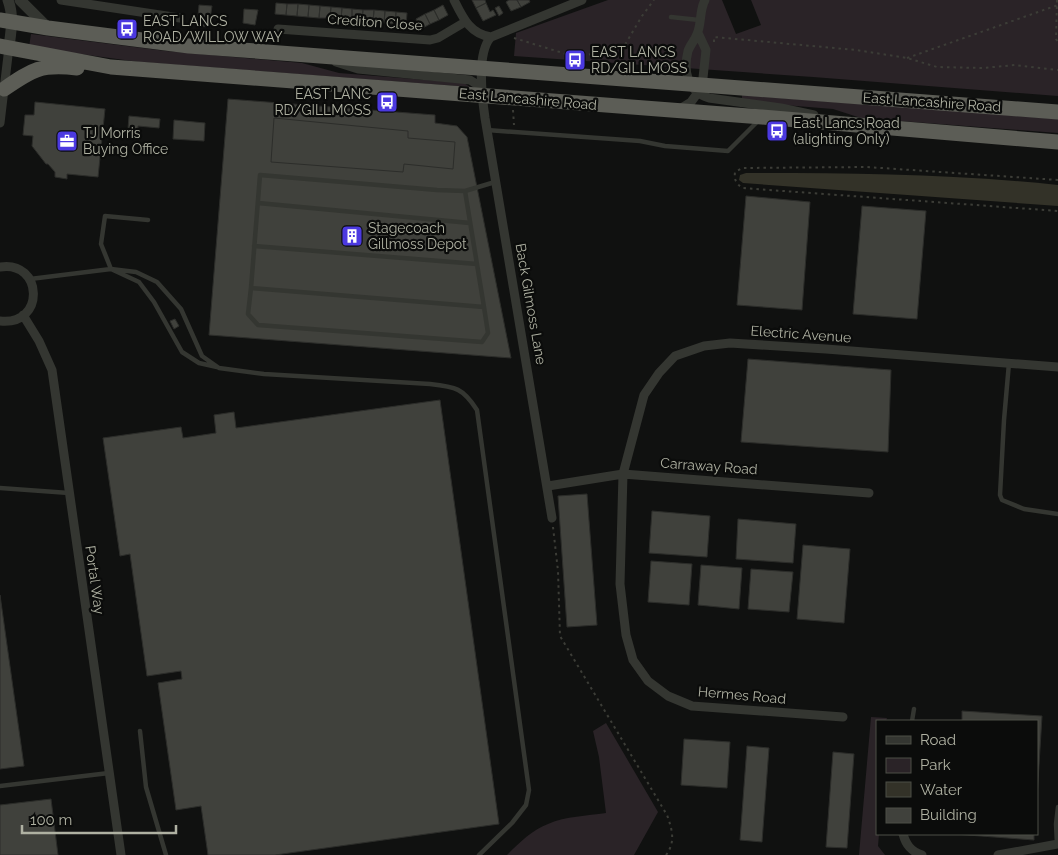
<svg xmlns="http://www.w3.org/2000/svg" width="1058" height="855" viewBox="0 0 1058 855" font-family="Raleway,sans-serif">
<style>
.green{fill:#2a2327}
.water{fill:#333228}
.building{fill:#40413c;stroke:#2c2d2a}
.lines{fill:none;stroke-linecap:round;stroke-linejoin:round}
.path{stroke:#3c3d37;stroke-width:2;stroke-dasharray:2.5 4;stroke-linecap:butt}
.service{stroke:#343631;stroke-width:4.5}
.minor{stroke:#343631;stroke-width:9}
.tertiary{stroke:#343631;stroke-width:11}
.trunk{stroke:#5c5d56;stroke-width:15}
.labels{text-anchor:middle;stroke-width:4.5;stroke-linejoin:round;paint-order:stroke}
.poi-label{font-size:14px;fill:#afb1a2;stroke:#0b0c0b;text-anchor:start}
.street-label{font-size:14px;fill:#afb1a2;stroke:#0b0c0b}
</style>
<rect width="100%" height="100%" fill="#101110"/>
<path class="green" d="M608,0H722L736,34L761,25L751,0H1058V96L813,77L514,56L516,33Z
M31,34L166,51L302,63L339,73L464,83L470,87L139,62L29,47Z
M742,95L1058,119V133L861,118L833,109L784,105L742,99Z
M871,717L887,718L886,721H877V834H879L878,846L885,855H859Z
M606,723L658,812L634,855H507C519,843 532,830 548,824C566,816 587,816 606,813L599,757L593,731Z"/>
<path class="water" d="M746,173C850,173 954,174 1058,185V206L743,183L739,180L740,175Z"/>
<path class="building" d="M472,0H485L486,3L476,8Z
M509,0H517L521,7L511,11L506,2Z
M517,0H529L530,2L521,7Z
M276,3L287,4L286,15L275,14Z
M486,3L490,12L493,10L496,15L483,21L476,8Z
M287,4H298L297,16L286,15Z
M298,4L309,5L308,17L297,16Z
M199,5L212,6L210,19L198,18Z
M309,5L320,6L319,18L308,17Z
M443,5L448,15L439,20L434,10Z
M320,6L331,7L330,18H319Z
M499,6L503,13L499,16L495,8Z
M331,7L342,8L341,19L330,18Z
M342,8L352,9V20L341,19Z
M244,9L258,10L255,25L243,23Z
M352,9L363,10L362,21L352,20Z
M363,10H374L373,22L362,21Z
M374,10L385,11L384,23L373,22Z
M434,10L439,20L430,24L425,14Z
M385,11L396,12L395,24L384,23Z
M396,12L407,13L406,25L395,24Z
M425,14L430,24L421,29L416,19Z
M198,21L210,23V27L198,26Z
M228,99L435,115V123L457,126L467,137L511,358L209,335Z
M35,102L105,109L98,177L67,174V179L55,177V172L48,164H46L32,146L33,136L23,135L25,115H34Z
M129,116L160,119L159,128L138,126V130L128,129Z
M274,118L408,131V138L455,142L453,169L404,164L403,172L271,162Z
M174,120L205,123L204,141L173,139Z
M746,196L810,202L802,310L737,305Z
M862,206L926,211L917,319L853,314Z
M175,319L179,326L174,329L170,321Z
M748,359L891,370L888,452L741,442Z
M440,400L499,824L275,855H208L201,806L176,810L158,683L182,679L181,671L147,676L130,554L120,556L103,438L181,427L183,438L216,433L214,415L234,412L236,428Z
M587,494L597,625L567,627L558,496Z
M652,511L710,516L707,557L649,553Z
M738,519L796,524L793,563L736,559Z
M803,545L850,549L844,623L797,619Z
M651,561L692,564L689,605L648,602Z
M701,565L742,568L739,609L698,605Z
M751,569L793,572L789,612L748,609Z
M0,595L24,766L0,769Z
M962,711L1042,716L1037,798V721H962Z
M684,739L730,742L727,788L681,785Z
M747,746L769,748L762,842L740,840Z
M833,752L854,754L847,848L826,847Z
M51,799L58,855H0V805Z
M954,834H1034V840Z"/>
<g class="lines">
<path class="path" d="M1057,0L1056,39L1058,42
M185,25L191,32L197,33
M514,38L576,57L623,48L642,16L654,0
M714,42V37L856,50L907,58L937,67L983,68L1015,65L1058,70
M576,57L585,63
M907,58L1058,5
M666,70L673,65
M513,110L514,125
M1058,180L867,167L742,168L735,172C734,180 736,183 742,188L1058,211
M553,527L558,571L560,636L667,815C672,829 676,842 666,855"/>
<path class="service" d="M671,17L699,20
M487,130L640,141L665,146L728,151L758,121
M465,191L484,307L251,288L260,175L437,190L465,191L495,182
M258,203L470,223
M148,220L105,216L101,244L111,269L139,282L154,302L182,352L199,363L217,367
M254,246L477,264
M30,279L111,269L136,272L157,282L181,309L202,356L219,368L264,374L430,384C456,387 463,388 477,410L529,790L526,805L512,823L479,855
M251,288L248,314L258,325L482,342L488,333L484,307
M1009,363L1004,420L1000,495L1002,500L1024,509L1058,514
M0,488L69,493
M912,721L914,709
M140,731L146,787L166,855
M0,786L109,773
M1057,844L1056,824L1058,807"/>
<path class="minor" d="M61,0L180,18
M454,0C463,18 470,34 491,37
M705,0C699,11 702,23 697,34C695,40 690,45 688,51C683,71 687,91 709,98L781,108L814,115
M278,29L430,40L438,38L465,22
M336,62L358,69L470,80L478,85L483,93
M678,110L691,102L702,87L706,50L698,33
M0,123L9,47
M0,267C43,260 46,326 0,321
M23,315L39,341L52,370L121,855
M548,486L623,474L869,493
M552,518L485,118C482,97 476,53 491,37L582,0
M843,717L692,706L668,696L648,681L633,660L626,635L620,584L623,474L644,395L659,373L675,356L704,346L730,343L826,349L1058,367
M903,834C906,845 911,851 922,855
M998,855L1058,844"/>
<path class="tertiary" d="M8,0C14,16 11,31 9,47
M20,0L48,28"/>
<path class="trunk" d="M0,20L48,28L189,46L1058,112
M0,46L111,67L762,117L1058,142
M4,89C33,69 41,64 77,68"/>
</g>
<defs>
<g id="bus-square" transform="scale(1.125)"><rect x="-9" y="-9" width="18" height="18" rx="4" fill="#4b39e0" stroke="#0b0c0b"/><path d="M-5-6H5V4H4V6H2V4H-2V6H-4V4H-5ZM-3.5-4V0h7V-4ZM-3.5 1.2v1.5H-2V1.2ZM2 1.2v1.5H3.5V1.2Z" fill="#fff"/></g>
<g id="office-square" transform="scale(1.125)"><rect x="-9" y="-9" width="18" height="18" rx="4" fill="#4b39e0" stroke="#0b0c0b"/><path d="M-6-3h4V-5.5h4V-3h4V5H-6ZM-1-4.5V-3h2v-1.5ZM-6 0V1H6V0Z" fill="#fff"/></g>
<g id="building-square" transform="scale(1.125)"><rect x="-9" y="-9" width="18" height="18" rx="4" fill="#4b39e0" stroke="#0b0c0b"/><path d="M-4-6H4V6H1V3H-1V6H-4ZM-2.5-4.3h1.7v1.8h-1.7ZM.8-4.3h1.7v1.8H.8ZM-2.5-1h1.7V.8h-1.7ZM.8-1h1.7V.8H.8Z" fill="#fff"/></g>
</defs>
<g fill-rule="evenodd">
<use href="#bus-square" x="127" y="29"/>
<use href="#bus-square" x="575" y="60"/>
<use href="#bus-square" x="387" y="102"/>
<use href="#bus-square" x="777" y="131"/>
<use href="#office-square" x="67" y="141"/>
<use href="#building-square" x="352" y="236"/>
</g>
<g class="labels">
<g class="poi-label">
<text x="143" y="26">EAST LANCS<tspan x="143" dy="16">ROAD/WILLOW WAY</tspan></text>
<text x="591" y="57">EAST LANCS<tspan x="591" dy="16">RD/GILLMOSS</tspan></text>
<text x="371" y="99" text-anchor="end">EAST LANC<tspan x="371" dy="16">RD/GILLMOSS</tspan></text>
<text x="793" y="128">East Lancs Road<tspan x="793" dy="16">(alighting Only)</tspan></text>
<text x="83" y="138">TJ Morris<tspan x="83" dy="16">Buying Office</tspan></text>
<text x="368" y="233">Stagecoach<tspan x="368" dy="16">Gillmoss Depot</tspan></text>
</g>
<g class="street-label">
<text transform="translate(375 22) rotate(4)" y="5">Crediton Close</text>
<text transform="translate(528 99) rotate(5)" y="5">East Lancashire Road</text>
<text transform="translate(932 102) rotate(4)" y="5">East Lancashire Road</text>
<text transform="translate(531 304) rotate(80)" y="5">Back Gilmoss Lane</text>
<text transform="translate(801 334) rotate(4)" y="5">Electric Avenue</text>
<text transform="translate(709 466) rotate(4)" y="5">Carraway Road</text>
<text transform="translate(95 580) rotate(82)" y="5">Portal Way</text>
<text transform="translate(742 695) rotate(5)" y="5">Hermes Road</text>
</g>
</g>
<rect x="876" y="720" width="162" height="115" fill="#0b0c0b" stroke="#4d4e47"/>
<rect x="886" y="736" width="25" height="8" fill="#343631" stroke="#4d4e47"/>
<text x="920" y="745" font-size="15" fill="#afb1a2">Road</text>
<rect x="886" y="758" width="25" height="15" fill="#2a2327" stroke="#4d4e47"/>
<text x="920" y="770" font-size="15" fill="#afb1a2">Park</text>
<rect x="886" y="782" width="25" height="15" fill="#333228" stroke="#4d4e47"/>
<text x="920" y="795" font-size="15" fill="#afb1a2">Water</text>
<rect x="886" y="808" width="25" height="15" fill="#40413c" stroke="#4d4e47"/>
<text x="920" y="820" font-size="15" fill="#afb1a2">Building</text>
<path d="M22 825v8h154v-8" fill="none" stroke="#afb1a2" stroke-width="2.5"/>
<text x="30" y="825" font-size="15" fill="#afb1a2" stroke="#0b0c0b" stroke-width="4" paint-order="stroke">100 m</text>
</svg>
